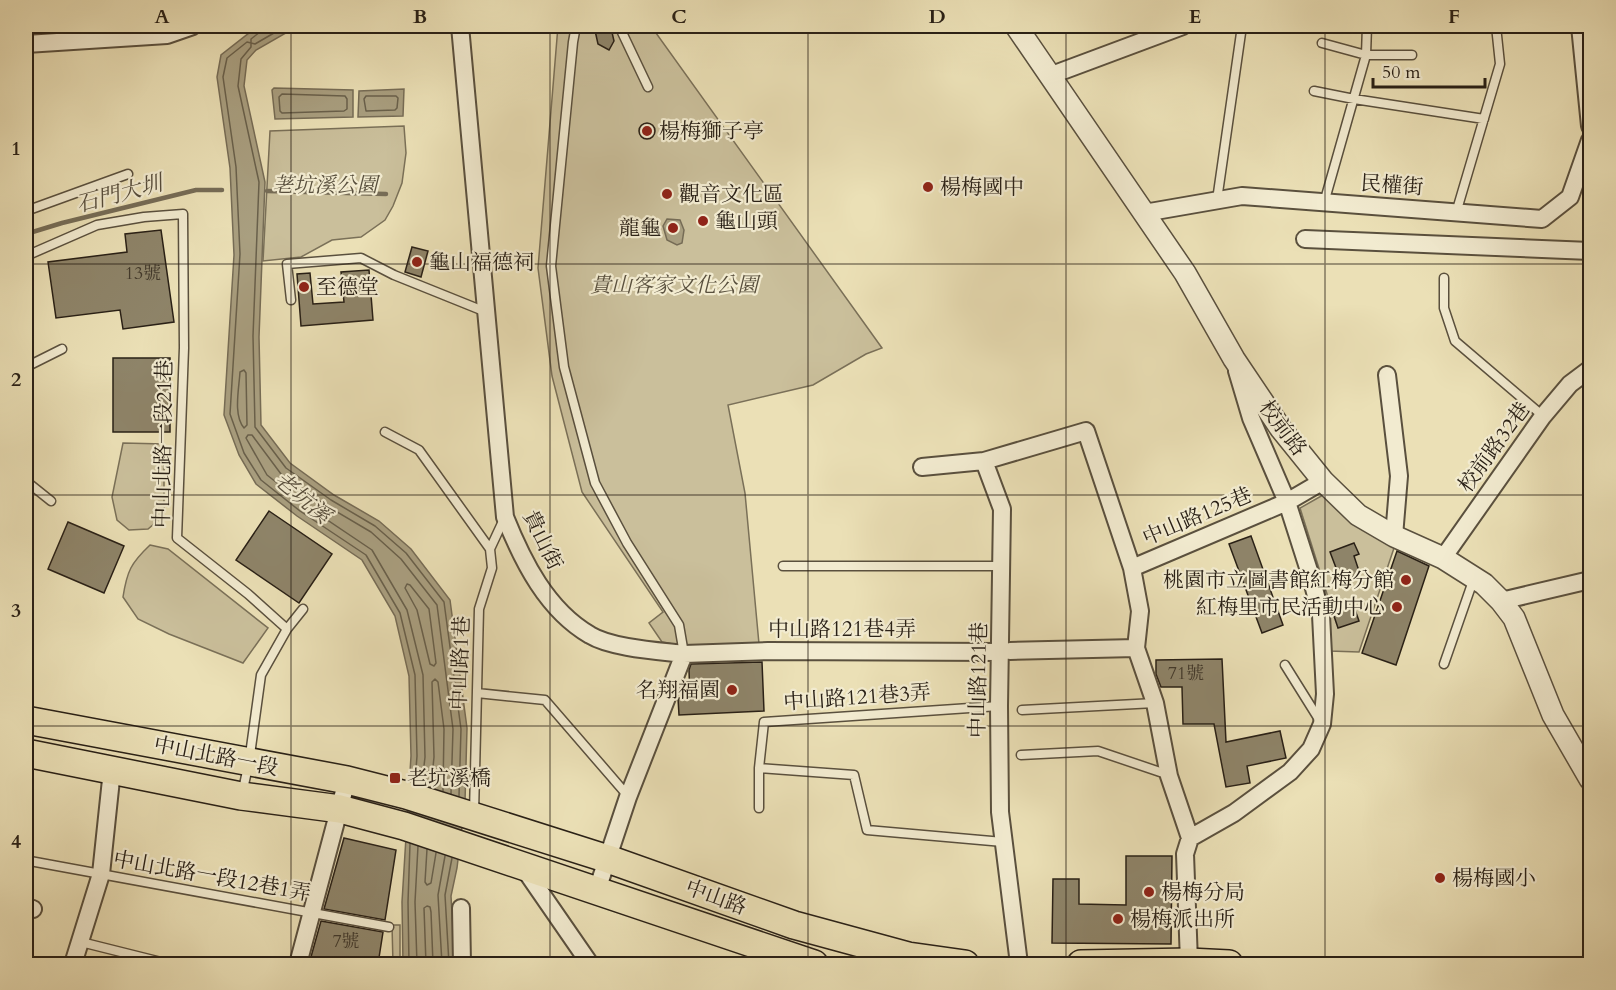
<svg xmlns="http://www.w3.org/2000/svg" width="1616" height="990" viewBox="0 0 1616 990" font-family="Cardo,'Noto Serif TC',serif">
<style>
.green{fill:#cabf9b;stroke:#7a7058;stroke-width:1.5}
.water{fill:#a99f80;stroke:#766c56;stroke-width:1.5}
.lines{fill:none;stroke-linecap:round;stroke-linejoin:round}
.shore{stroke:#69604b;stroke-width:1.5}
.stream{stroke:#766c56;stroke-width:4.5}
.building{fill:#8e8469;stroke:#292016;stroke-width:1.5}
.service-casing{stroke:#5a503e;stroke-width:11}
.minor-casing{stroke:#5a503e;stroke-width:20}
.tertiary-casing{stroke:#5a503e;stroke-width:24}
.primary-casing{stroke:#292016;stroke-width:30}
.service{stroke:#f2ebd0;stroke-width:8}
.minor{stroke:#f2ebd0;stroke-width:16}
.tertiary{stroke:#f2ebd0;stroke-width:21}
.primary{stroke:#ebe0b6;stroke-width:27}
.grid{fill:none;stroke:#292016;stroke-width:1.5;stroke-opacity:0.55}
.poi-dot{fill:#8f2418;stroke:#f2ebd0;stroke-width:2}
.labels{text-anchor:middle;stroke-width:4.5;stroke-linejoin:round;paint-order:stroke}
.number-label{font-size:18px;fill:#42392b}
.poi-label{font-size:21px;fill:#292016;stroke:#f2ebd0;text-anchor:start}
.park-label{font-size:21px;font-style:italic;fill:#59503e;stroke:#f2ebd0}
.street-label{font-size:21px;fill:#292016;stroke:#f2ebd0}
.water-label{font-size:22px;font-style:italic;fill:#564c3b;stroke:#f2ebd0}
.neatline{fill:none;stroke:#292016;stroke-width:2}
.grid-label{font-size:20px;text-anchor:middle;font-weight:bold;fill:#292016}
</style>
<rect width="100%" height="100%" fill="#ebe0b6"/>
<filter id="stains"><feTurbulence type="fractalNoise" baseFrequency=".00333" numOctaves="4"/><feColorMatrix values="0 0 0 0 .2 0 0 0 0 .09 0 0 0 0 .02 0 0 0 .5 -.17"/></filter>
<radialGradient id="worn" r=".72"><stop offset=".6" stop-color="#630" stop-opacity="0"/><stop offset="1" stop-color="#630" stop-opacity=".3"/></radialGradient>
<path class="green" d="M558,26H651L882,348L866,354L813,385L728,405L745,493L759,644L689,647L662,642L649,623L663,612L582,492L552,376L538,268Z
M404,126L406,153L402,183L393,206L385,220L361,237L332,240L301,257L263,261L270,131Z
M123,443L164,444V510L161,518L148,529L129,530L117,520L112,497Z
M1323,495L1355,524L1394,548L1359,652L1329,651L1327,594L1300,508Z
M150,545L168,549L268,628L243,663L169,634L138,619L123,597C127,571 131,563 150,545Z
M392,925H400V964H393Z"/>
<path class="water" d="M258,26H298L256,50L247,60L244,86L265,182L259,337L261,425L290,463L334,495L379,521L411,549L450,600L467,728L465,802L457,868L451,896L455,964H403L402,902L411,756L409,676L395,616L362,560L297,516L256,484L239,455L224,415L234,255L230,168L217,77L221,55Z
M274,88L353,90V117L275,119L272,90Z
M404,89L403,116L358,117L359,91Z
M667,219L680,220L684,230L682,243L677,245L667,240L663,226Z"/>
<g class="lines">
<path class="shore" d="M262,26L260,32L251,39V43L247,42L227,58L223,77L236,167L240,254L230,414L244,453L261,480L300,511L366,555L400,613L415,675L417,756L415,782
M286,26L255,44L251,43V47L241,59L238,86L259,182L253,336L255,427L286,468L331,500L375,526L406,553L444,602L461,729L459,796
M282,94L345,96L347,99V109L344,111L282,113L280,111L279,97Z
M366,96H396L398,98L397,108L395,110L366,111L364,99Z
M244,370L246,373L247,425L244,428C233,415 239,389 240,372Z
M407,584L410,585L429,609L436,663L434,666L430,664L417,610L405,588Z
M422,784L425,757L423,675L407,610L372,550L305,505L267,475L246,438L248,435H252L281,474L327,506L371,532L401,559L437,605L453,729L451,794
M431,787L434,757L432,682L435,679L438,682L444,729L443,791
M427,849L425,882L427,885L431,883L436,853
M409,964L408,902L410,844
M417,964L415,902L418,846
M426,964L424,908L427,906L430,907L431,912L433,964
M442,964L438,895L445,856
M449,964L445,895L452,858"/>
<path class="stream" d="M267,191L386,194
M26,234L62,223L196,190H222"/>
</g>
<path class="building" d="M594,26H606L611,28L614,41L609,50L598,44Z
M639 131a8 8 0 1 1 16 0a8 8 0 1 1-16 0Z
M161,230L174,322L123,329L120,310L56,318L48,262L127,252L125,234Z
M412,247L428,251L421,277L405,272Z
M369,270L373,320L301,326L297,274L310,273L313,304L344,302L341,272Z
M113,358H170V432H113Z
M269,511L332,554L299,603L236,560Z
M68,522L124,546L104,593L48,569Z
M1251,536L1283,625L1262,633L1229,544Z
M1354,543L1359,554L1354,556L1360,574L1341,581L1330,552Z
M1397,551L1429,566L1396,665L1362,653Z
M1352,601L1359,621L1338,628L1331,607Z
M1222,659L1226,742L1280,731L1286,758L1247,766L1250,783L1226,787L1214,724H1183L1182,687H1161L1156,674V660Z
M762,662L764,711L679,715L678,698H690L689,670L691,664Z
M344,838L396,850L385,920L324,909Z
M1126,856H1172L1171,944L1052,943L1053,879H1079V904L1126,905Z
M321,921L383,932L378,964H309Z"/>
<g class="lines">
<g class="service-casing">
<path id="service" d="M576,26L573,42L551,266L564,367L595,483L627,543L679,625L684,654
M619,26L648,87
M1322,43L1366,55H1412
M1314,91L1354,99L1484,119
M1217,200L1242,26
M1324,203L1366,55L1367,26
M26,211L128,174
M1456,213L1500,64L1496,26
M26,256L97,225L144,217L183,214L184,348L177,538L248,594L287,629L261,675L249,762L242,794
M1444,278V308L1455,341L1543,416
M291,300L287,264L361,258L394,275L486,312
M26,367L62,349
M385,432L419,450L490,549
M26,481L51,501
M783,566H1001
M287,629L303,609
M1444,664L1474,578
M1285,665L1320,721
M477,693L545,700L628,796
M1022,710L1155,703
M1021,755L1098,751L1169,775
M759,768L854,775L867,830L1003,842
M759,808V768L764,722L999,706
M474,813L479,609L492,568L490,549L504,519
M30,861L389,927
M81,942L169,964"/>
</g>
<g class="minor-casing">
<path id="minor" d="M460,26L505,517C523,562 547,610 590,635C611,648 659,651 684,654L628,797L597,890
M1580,26L1590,126
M26,44L167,35L193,26
M1049,76L1183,26
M1144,213L1242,196L1542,219L1570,197L1590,140
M1305,239L1590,251
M1387,375L1399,476L1394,536
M984,461L1086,431L1132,568
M922,467L984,461L1002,509L999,706L1000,812L1019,964
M1443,558L1543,416L1570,384L1590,369
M1501,601L1590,580
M1010,651L1136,648
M684,654L768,651L1000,652
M1190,838L1169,776L1155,703L1136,648L1140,611L1132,568L1287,502L1323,481
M523,867L590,964
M26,907L33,909
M461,908L462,964
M1189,962L1185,854L1190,838L1234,813L1290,772L1311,749L1322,724L1325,694L1321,615L1311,577L1287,502L1251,418L1237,371
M73,964L101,874L112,770
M298,964L347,780"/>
</g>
<g class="tertiary-casing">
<path id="tertiary" d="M1016,26L1185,273L1234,359L1281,429L1323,481L1358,515L1394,536L1443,558L1484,584L1501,601L1514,618L1553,715L1590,779"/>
</g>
<g class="primary-casing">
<path id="primary" d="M26,720L347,780L406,795L608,859L794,925L908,956L965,964
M26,753L241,796L340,809L404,826L814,964
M1081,964L1189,962L1229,964"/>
</g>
<use href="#service" class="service"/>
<use href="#minor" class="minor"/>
<use href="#tertiary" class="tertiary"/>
<use href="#primary" class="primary"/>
</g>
<path class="grid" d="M291,26V964M550,26V964M808,26V964M1066,26V964M1325,26V964M26,264H1590M26,495H1590M26,726H1590"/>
<g class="poi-dot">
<circle cx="647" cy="131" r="6"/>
<circle cx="928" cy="187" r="6"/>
<circle cx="667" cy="194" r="6"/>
<circle cx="703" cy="221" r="6"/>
<circle cx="673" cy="228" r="6"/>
<circle cx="417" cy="262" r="6"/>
<circle cx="304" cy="287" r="6"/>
<circle cx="1406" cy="580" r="6"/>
<circle cx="1397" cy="607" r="6"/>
<circle cx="732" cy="690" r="6"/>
<rect x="389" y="772" width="12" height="12" rx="3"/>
<circle cx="1440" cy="878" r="6"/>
<circle cx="1149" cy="892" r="6"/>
<circle cx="1118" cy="919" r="6"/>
</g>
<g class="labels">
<g class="number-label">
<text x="143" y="279">13號</text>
<text x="1186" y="679">71號</text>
<text x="346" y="947">7號</text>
</g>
<g class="poi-label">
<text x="659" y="138">楊梅獅子亭</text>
<text x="940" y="194">楊梅國中</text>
<text x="679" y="201">觀音文化區</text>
<text x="715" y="228">龜山頭</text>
<text x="661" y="235" text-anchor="end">龍龜</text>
<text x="429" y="269">龜山福德祠</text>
<text x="316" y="294">至德堂</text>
<text x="1394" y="587" text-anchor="end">桃園市立圖書館紅梅分館</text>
<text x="1385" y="614" text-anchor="end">紅梅里市民活動中心</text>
<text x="720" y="697" text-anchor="end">名翔福園</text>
<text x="407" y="785">老坑溪橋</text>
<text x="1452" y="885">楊梅國小</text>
<text x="1161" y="899">楊梅分局</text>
<text x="1130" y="926">楊梅派出所</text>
</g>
<g class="park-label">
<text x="325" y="192">荖坑溪公園</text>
<text x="674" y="292">貴山客家文化公園</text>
</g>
<g class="street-label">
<text transform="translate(1392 185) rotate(4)" y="7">民權街</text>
<text transform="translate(1283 428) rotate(53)" y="7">校前路</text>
<text transform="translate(163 444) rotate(-89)" y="7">中山北路一段21巷</text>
<text transform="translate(1494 447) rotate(-54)" y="7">校前路32巷</text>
<text transform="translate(1197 516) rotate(-23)" y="7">中山路125巷</text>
<text transform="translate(543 540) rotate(64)" y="7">貴山街</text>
<text x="842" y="636">中山路121巷4弄</text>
<text transform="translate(460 663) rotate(-88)" y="7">中山路1巷</text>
<text transform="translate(978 680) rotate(-89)" y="7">中山路121巷</text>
<text transform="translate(857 697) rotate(-4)" y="7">中山路121巷3弄</text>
<text transform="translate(216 756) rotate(11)" y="7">中山北路一段</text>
<text transform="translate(212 876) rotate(10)" y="7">中山北路一段12巷1弄</text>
<text transform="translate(716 897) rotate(20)" y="7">中山路</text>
</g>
<g class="water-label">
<text transform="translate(119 193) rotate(-15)" y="8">石門大圳</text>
<text transform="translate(303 497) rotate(40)" y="8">老坑溪</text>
</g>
</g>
<rect width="1616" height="990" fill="none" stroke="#ebe0b6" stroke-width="66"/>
<path d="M1373 78v9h112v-9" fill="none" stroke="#292016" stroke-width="3"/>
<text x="1382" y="78" font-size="18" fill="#292016" stroke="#f2ebd0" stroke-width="4.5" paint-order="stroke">50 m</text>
<rect x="33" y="33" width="1550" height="924" class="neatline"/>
<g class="grid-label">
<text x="162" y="23">A</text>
<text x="420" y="23">B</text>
<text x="679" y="23">C</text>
<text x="937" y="23">D</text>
<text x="1195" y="23">E</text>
<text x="1454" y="23">F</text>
<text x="16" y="155">1</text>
<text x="16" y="386">2</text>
<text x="16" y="617">3</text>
<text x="16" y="848">4</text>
</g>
<rect width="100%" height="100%" filter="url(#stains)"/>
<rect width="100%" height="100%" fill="url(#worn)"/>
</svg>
